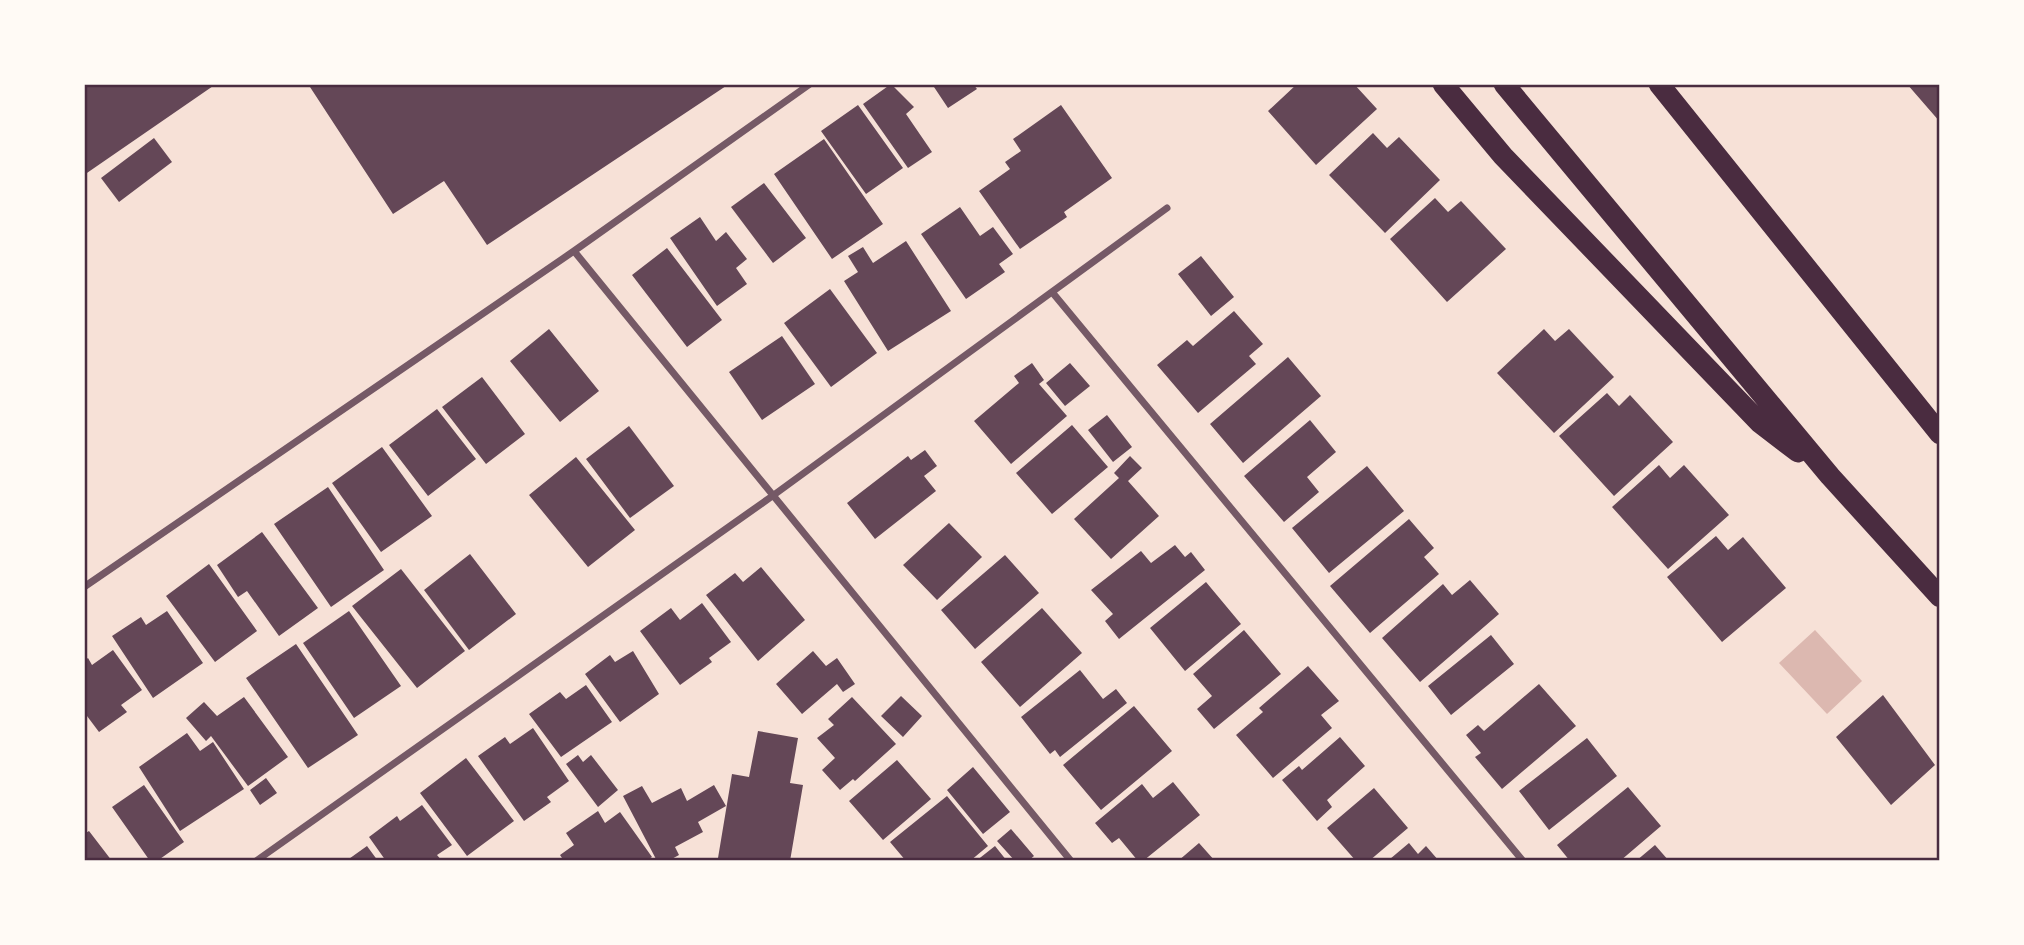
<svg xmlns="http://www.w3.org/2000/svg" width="2024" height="945" viewBox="0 0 2024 945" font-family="'Fira Sans Condensed',sans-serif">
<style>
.water{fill:#dcb8b0}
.building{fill:#644757}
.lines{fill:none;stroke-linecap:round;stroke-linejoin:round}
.minor{stroke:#755966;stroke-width:7}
.motorway{stroke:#4a2c40;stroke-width:21}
.neatline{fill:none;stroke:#4a2c40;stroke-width:2.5}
</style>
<rect width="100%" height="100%" fill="#f7e1d7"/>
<path class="water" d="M1815,630L1862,681L1827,714L1779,663Z"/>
<path class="building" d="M84,84H216L84,175Z
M314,84H729L487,245L444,181L393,214L310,87Z
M891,84L914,107L906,114L932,152L908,168L863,104Z
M932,84H973L977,89L948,108Z
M1297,84H1354L1377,109L1316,165L1268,111Z
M1907,84H1940V122Z
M858,105L903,168L866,194L821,131Z
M1061,105L1112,178L1064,212L1067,217L1020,249L979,191L1010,169L1005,162L1021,151L1013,139Z
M1373,133L1387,148L1399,137L1440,180L1385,233L1329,175Z
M154,138L172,162L119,202L101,178Z
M824,139L883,224L832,259L774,174Z
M764,183L806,238L773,263L731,207Z
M1435,198L1448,212L1461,201L1506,249L1447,302L1390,239Z
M960,207L980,236L993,227L1013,254L999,264L1005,272L966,299L921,234Z
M700,217L716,241L726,232L747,259L736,268L747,284L717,306L670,238Z
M906,241L951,311L888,351L844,281L858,272L848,256L863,247L873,263Z
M667,248L722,320L687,347L632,275Z
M1201,256L1234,297L1211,316L1178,274Z
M830,289L877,353L831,387L784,323Z
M1234,311L1263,344L1249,356L1256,364L1198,413L1157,365L1187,340L1193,346Z
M549,329L599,391L560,422L510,361Z
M1544,329L1555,341L1569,329L1614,377L1554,433L1497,373Z
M782,336L815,384L762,420L729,372Z
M1288,357L1321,396L1243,463L1210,424Z
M1032,363L1044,380L1039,384L1067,416L1011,464L974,421L1019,383L1014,376Z
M1070,363L1090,386L1065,406L1046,383Z
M482,377L525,434L486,464L442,407Z
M1607,393L1619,406L1630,395L1673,442L1614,496L1559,436Z
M437,409L476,459L428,496L389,445Z
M1107,415L1132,447L1113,462L1088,430Z
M1310,420L1336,452L1307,477L1319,492L1284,522L1244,476Z
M1072,425L1108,467L1052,514L1016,473Z
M629,426L674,486L630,518L586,459Z
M382,447L432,516L381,552L332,483Z
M925,450L937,466L924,476L936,491L875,539L847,503L908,456L911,460Z
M1130,456L1142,468L1128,481L1159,516L1111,559L1074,519L1119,478L1114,473Z
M576,457L635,530L588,567L529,495Z
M1659,465L1670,478L1684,465L1729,515L1668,569L1612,507Z
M1367,466L1404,511L1329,573L1292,528Z
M328,487L384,570L331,607L274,524Z
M1409,519L1434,548L1424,557L1439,574L1370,633L1330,586Z
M949,523L982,557L937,600L903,565Z
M262,532L318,608L279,636L247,591L238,597L217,565Z
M1716,536L1728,550L1743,537L1786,588L1722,642L1667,577Z
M1175,545L1185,557L1191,552L1205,570L1119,639L1105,621L1113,614L1091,590L1141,551L1151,563Z
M470,554L516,614L469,650L424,590Z
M1005,555L1039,593L975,649L941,610Z
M209,564L257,631L215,662L166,596Z
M761,567L805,620L758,661L706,595L735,573L743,582Z
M401,569L465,651L417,688L352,606Z
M1470,580L1499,614L1420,682L1382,638L1443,584L1452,595Z
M1206,582L1241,624L1185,671L1150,628Z
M702,603L731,642L709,658L712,662L680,685L640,631L671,608L680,620Z
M1042,608L1082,653L1020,707L981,662Z
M167,611L203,663L153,698L112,636L141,617L146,625Z
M349,611L401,686L354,718L303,643Z
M1244,630L1281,674L1214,729L1197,709L1212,696L1193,674Z
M1491,635L1514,664L1451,715L1428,686Z
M296,644L358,735L308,768L246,678Z
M113,650L142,690L121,705L127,712L99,732L84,712V661L88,658L92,665Z
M633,651L659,694L620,722L585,674L610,655L615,662Z
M813,651L826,666L837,658L855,684L843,692L837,684L802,714L776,684Z
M1308,666L1339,701L1321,715L1332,728L1273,778L1236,735L1263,712L1259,708Z
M1080,670L1103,699L1116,689L1127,703L1060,757L1055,750L1050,754L1021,717Z
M1539,684L1576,726L1502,789L1475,757L1481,753L1466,735L1478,725L1484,731Z
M586,685L612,722L561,757L529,714L560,692L566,699Z
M1883,695L1935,765L1891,805L1836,737Z
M901,696L922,716L903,737L881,716Z
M244,697L288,757L248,786L211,736L206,741L186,718L204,702L217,716Z
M852,697L896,744L855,781L853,779L840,790L822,770L835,758L817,738L834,725L828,719Z
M1134,706L1172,751L1101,810L1063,765Z
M533,728L569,781L547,797L551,802L524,821L478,756L505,737L510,744Z
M758,731L798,738L790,783L803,785L790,861L718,858L732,774L749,777Z
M187,733L200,751L213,742L244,789L180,831L139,767Z
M1340,737L1365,766L1327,800L1332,807L1317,821L1282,780L1299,766L1302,770Z
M1587,738L1617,776L1549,830L1519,791Z
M578,755L583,762L591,755L618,790L598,807L566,764Z
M466,758L514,821L467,856L420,793Z
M897,760L931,799L883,840L849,801Z
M973,767L1010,812L983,834L947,790Z
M266,778L277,793L260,805L250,790Z
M1173,782L1200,815L1143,861H1138L1119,838L1112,843L1095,823L1142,784L1153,798Z
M144,785L184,842L157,861H150L112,807Z
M714,785L726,806L698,822L703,832L675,847L679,855L668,861H657L623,796L642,786L652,803L681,788L687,801Z
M1628,787L1661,826L1620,861H1570L1557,845Z
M1374,788L1408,828L1369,861H1356L1327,828Z
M947,796L988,846L970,861H906L890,842Z
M422,805L452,845L437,855L442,861H386L369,837L397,816L400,821Z
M598,811L605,823L620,812L652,857L646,861H564L560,855L574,845L566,833Z
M1011,829L1034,856L1028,861H1015L997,841Z
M89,831L112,861H84V834Z
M1199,843L1215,861H1178Z
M1409,843L1418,854L1426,846L1439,861L1390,859Z
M1655,845L1669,861H1636Z
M367,846L378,861H346Z
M995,846L1007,861H976Z"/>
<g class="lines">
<path class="minor" d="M574,251L1071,861
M1052,292L1523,861
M84,587L574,251L810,84
M256,861L771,497L1167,208"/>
<path class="motorway" d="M1443,84L1503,156L1760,423L1798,452
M1504,84L1830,476L1940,597
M1659,84L1940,434"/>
</g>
<rect width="2024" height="945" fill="none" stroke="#fffaf5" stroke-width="172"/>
<rect x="86" y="86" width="1852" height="773" class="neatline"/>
</svg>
